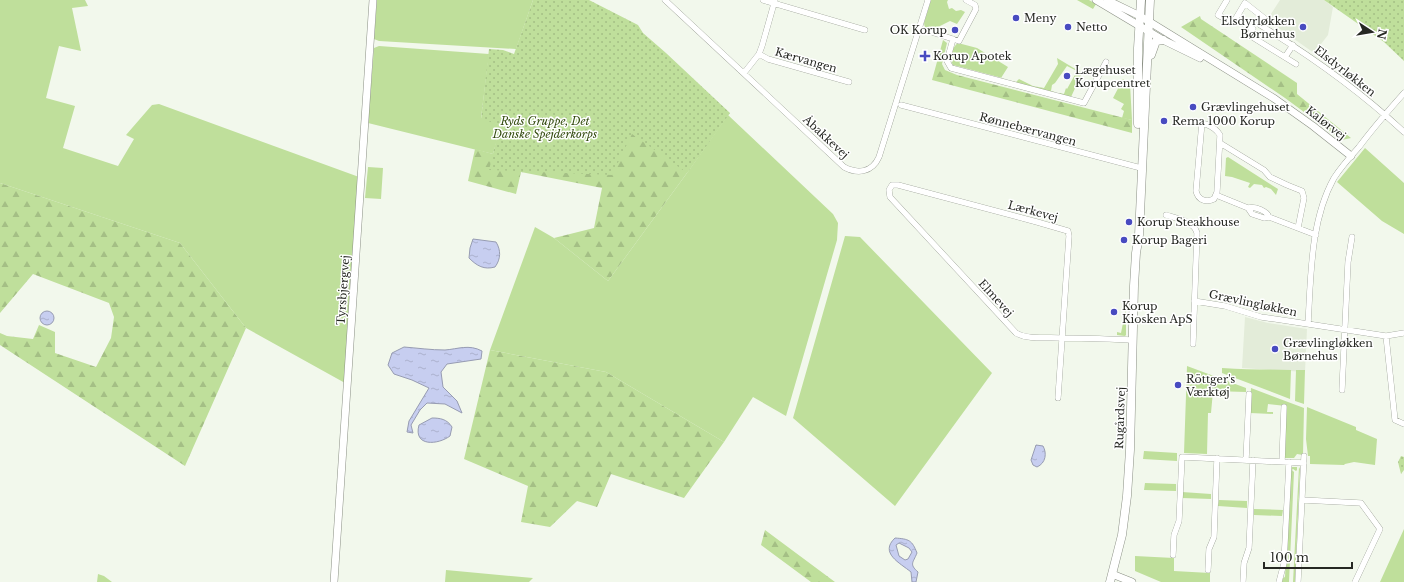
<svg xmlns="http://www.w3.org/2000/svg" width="1404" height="582" viewBox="0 0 1404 582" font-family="'Libre Baskerville',serif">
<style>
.built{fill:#e3ecd9}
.green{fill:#bfdf9b}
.forest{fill:url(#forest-firs)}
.park{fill:url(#park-dots)}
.water{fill:url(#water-ripples);stroke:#979cb2;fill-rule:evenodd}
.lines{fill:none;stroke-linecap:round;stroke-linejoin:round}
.minor-casing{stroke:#8b9085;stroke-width:6}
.tertiary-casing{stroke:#8b9085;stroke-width:8}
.secondary-casing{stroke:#8b9085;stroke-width:9}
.minor{stroke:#fff;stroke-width:5.5}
.tertiary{stroke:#fff;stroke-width:7}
.secondary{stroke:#fff;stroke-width:8}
.poi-dot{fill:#484bc0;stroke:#fff;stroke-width:1.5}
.labels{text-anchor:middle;stroke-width:3;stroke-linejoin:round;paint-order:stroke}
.poi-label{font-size:11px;fill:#262823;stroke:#fff;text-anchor:start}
.street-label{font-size:11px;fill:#262823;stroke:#fff}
.park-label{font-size:11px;font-style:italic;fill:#334b0e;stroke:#fff}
</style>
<defs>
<pattern id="forest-firs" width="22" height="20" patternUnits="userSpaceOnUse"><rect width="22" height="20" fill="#bfdf9b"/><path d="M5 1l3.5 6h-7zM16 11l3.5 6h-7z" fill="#a4bf85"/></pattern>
<pattern id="park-dots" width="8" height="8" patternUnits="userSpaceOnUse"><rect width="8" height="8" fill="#bfdf9b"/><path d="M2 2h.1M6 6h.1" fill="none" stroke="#a4bf85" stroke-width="1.8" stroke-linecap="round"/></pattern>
<pattern id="water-ripples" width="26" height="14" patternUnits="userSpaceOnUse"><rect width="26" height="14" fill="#c7cef0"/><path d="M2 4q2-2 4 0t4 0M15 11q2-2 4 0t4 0" fill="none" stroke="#abb1ce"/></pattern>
</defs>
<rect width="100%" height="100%" fill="#f2f8ec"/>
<path class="built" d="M1280,0H1324L1333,7L1328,35L1314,53L1267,20Z
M1245,317L1268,323L1307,329L1305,372L1242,368Z"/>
<path class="green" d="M0,0H85L88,6L72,8L81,51L59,46L46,98L75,106L63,148L118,166L134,139L126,135L152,105L159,104L359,177L345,383L246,328L180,243L0,183Z
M377,0H533L516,49L379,41L374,39Z
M931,0H948L947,2L949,9L952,8L956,11L961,10L965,12L957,24L950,21L932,30L925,28L924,23Z
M1077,0H1089L1096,4L1093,9Z
M958,43L977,48L1008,67L1001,78L1006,79L953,65C949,59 951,48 958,43Z
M379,46L489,54L481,118L501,125L493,154L368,123L374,48Z
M1057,58L1082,73L1071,97L1059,94L1060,93L1064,94L1066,88L1067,89L1077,71L1067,66L1055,83L1052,85L1051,91L1055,92V93L1013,83L1012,81L1016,82L1019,79L1033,86L1044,88L1058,64Z
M1123,79L1130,84L1132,120L1122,118L1124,111L1121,109L1124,104L1113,98Z
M728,115L833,214L838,223L837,240L786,416L753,397L724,442L606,372L490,350L535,227L554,238L608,281L687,173Z
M1365,148L1404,183V234L1382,221L1337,182Z
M1228,157L1278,189L1276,195L1271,189L1266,187L1264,188L1262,185L1254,184L1250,188L1248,187L1250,183L1232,177L1225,176L1226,158Z
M368,167L383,168L381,199L365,198Z
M845,236L860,237L992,373L895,506L793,418Z
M1126,308V335L1125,336L1117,335V332L1121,333Z
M1187,366L1246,388V392L1213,391L1211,413H1208L1207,454L1184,453Z
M1222,368C1245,370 1268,369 1291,370L1290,399L1222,373Z
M1296,370H1305L1304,404L1295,401Z
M1251,388L1304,408L1303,455L1297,454L1294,458H1284L1286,406L1268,404L1267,412H1273V414L1250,413Z
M1307,407L1356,427V430L1377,439L1375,465L1354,462L1345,464L1344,465L1310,464V456H1308L1306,439Z
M1144,451L1177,453V461L1143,459Z
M1291,467H1297V470L1296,471L1293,469L1292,470L1294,472L1289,582H1282L1283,578L1285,577Z
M1299,467L1300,469L1295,582H1293Z
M1145,483L1176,484V491L1144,490Z
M1182,492L1211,494V499L1182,498Z
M1219,500L1247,501V508L1218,506Z
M1254,509L1283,510L1282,516L1254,515Z
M1404,529V582H1380Z
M1135,556L1174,558V571L1210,573V582H1161L1135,571Z
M446,570L533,578L529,582H445Z
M98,574L104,576L112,582H97Z"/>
<path class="forest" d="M1200,16L1201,19L1297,83V94L1351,138L1342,140L1285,98L1181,27Z
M943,40L947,43L942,64L945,70L957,75L1132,120V133L932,80Z
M719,128L687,173L608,281L554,238L594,228L602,188L521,172L516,194L468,181L475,149L493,154L632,134Z
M0,183L180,243L246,328L185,466L0,345V333L7,336L33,339L39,325L55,332V353L96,367L111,338L114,317L109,303L33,274L0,313Z
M490,350L606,372L724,442L684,498L611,474L597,507L577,501L550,527L521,522L528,486L464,459Z
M765,530L835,582H811L761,545Z"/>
<path class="park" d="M533,0H589L638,25L643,33L666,53L730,113L687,173L632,134L612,175L489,170L500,125L481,119L489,49L503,50L514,54Z
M1324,0H1404V61L1384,42Z
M1401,456L1404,457V470L1401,474L1398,462Z"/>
<path class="water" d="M473,239L496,242C501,250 501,259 495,267C484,270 477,266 469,258L470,248Z
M40 318a7 7 0 1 1 14 0a7 7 0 1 1-14 0Z
M404,347C417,348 431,350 445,350C458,349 469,344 482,351L481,359L447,364L441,372L443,387L457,401L462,413L445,404L427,403L420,410L411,425L413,433L407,432L409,421L429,388L412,380L394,374L388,365L392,353Z
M432,418C440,418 447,419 452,427L450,436C438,445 413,447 419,425Z
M1036,445L1043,446C1047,453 1046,463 1037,467L1033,465L1031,460Z
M895,538C909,539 912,540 917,553C913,563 909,564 918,572L916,582H912L911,572C900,563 879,553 895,538ZM899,543L909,548L912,552L908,559L905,560L899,556L896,545Z"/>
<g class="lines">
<g class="minor-casing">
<path id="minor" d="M665,0L844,167C857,174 872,173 879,157L928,0
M763,0L865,30
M1227,0L1218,15L1233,23L1245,3L1264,18L1260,25C1311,56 1361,92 1404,132
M1235,19L1253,29L1249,35L1296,64
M919,28L959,41L976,9L975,5L966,0
M953,39L947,61L951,68L1084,103L1106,62
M759,54L768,59L849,82
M1285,57L1293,45
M744,73L759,54L762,46L775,0
M901,105L1141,168
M1185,121C1198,121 1213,124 1220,135L1217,192L1214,199C1206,203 1198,200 1196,191L1202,122
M1220,143L1264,170L1270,177L1287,185L1302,191L1304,198L1298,228
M1216,195L1248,208L1252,214L1264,218L1269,217L1316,235
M1248,208C1255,206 1267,211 1269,217
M1166,215C1176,218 1194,221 1197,233L1193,344
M1194,301L1225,306L1261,317L1295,322L1386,336L1404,333
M1308,324C1311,277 1310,221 1334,178C1341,167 1350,157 1359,147C1373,128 1388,111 1404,93
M1386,336L1395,420L1404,424
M1342,390L1348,262L1352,237
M1058,398L1069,236L1068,231L1037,222L898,185H892L889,190L890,197L1016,333C1028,340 1046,337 1060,338C1084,338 1108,339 1132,340
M1246,460L1249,394
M1282,462L1284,407
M1302,500L1361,503L1380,529L1355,582
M1173,555L1174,535L1179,521L1182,457L1304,463
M1208,570L1209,549L1214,537L1217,458
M1243,582L1244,563L1249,548L1253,460
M1279,582L1284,563L1289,462
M1298,582L1304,456"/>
</g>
<g class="tertiary-casing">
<path id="tertiary" d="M1096,0L1163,40L1200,58
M1107,0L1140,16L1275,99L1313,126L1351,156
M1112,574L1132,582
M334,582L373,0"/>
</g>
<g class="secondary-casing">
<path id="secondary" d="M1151,55L1156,41L1163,40
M1138,124V48L1141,0
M1110,582L1122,535L1127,496L1130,450L1134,286L1136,253L1139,235L1150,0"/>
</g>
<use href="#minor" class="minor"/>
<use href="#tertiary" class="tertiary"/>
<use href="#secondary" class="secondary"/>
</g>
<g class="poi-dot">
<circle cx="1016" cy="18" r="4"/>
<circle cx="1068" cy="27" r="4"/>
<circle cx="1303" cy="27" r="4"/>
<circle cx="955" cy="30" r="4"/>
<path d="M923 50h4v4h4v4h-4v4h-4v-4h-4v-4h4z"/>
<circle cx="1067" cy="76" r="4"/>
<circle cx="1193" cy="107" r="4"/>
<circle cx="1164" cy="121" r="4"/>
<circle cx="1129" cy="222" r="4"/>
<circle cx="1124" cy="240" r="4"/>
<circle cx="1114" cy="312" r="4"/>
<circle cx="1275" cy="349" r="4"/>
<circle cx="1178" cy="385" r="4"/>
</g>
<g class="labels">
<g class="poi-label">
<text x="1024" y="22">Meny</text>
<text x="1295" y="25" text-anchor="end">Elsdyrløkken<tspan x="1295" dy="13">Børnehus</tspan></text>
<text x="1076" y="31">Netto</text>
<text x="947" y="34" text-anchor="end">OK Korup</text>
<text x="933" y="60">Korup Apotek</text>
<text x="1075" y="74">Lægehuset<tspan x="1075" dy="13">Korupcentret</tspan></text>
<text x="1201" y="111">Grævlingehuset</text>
<text x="1172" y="125">Rema 1000 Korup</text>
<text x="1137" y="226">Korup Steakhouse</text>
<text x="1132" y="244">Korup Bageri</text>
<text x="1122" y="310">Korup<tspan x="1122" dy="13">Kiosken ApS</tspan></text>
<text x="1283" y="347">Grævlingløkken<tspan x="1283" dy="13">Børnehus</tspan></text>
<text x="1186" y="383">Röttger's<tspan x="1186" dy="13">Værktøj</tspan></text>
</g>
<g class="street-label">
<text transform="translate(806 60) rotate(16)" y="4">Kærvangen</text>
<text transform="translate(1345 71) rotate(38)" y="4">Elsdyrløkken</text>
<text transform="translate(1326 123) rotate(38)" y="4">Kalørvej</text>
<text transform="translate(1028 129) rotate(15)" y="4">Rønnebærvangen</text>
<text transform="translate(826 137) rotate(43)" y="4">Åbakkevej</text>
<text transform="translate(1033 211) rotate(15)" y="4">Lærkevej</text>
<text transform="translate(343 290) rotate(-86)" y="4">Tyrsbjergvej</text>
<text transform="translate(996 298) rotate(48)" y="4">Elmevej</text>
<text transform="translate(1253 303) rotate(12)" y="4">Grævlingløkken</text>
<text transform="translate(1120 418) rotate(-88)" y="4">Rugårdsvej</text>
</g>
<g class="park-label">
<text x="545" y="125">Ryds Gruppe, Det<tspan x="545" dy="13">Danske Spejderkorps</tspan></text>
</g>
</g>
<g transform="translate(1372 32) rotate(102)" stroke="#ffffff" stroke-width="3" paint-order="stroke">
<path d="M0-3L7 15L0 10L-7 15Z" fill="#262823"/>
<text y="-6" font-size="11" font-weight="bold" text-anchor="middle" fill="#262823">N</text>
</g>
<path d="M1264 562v6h88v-6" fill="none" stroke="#262823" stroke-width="2"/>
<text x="1270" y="562" font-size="12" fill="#262823" stroke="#ffffff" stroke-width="3" paint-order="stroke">100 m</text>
</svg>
